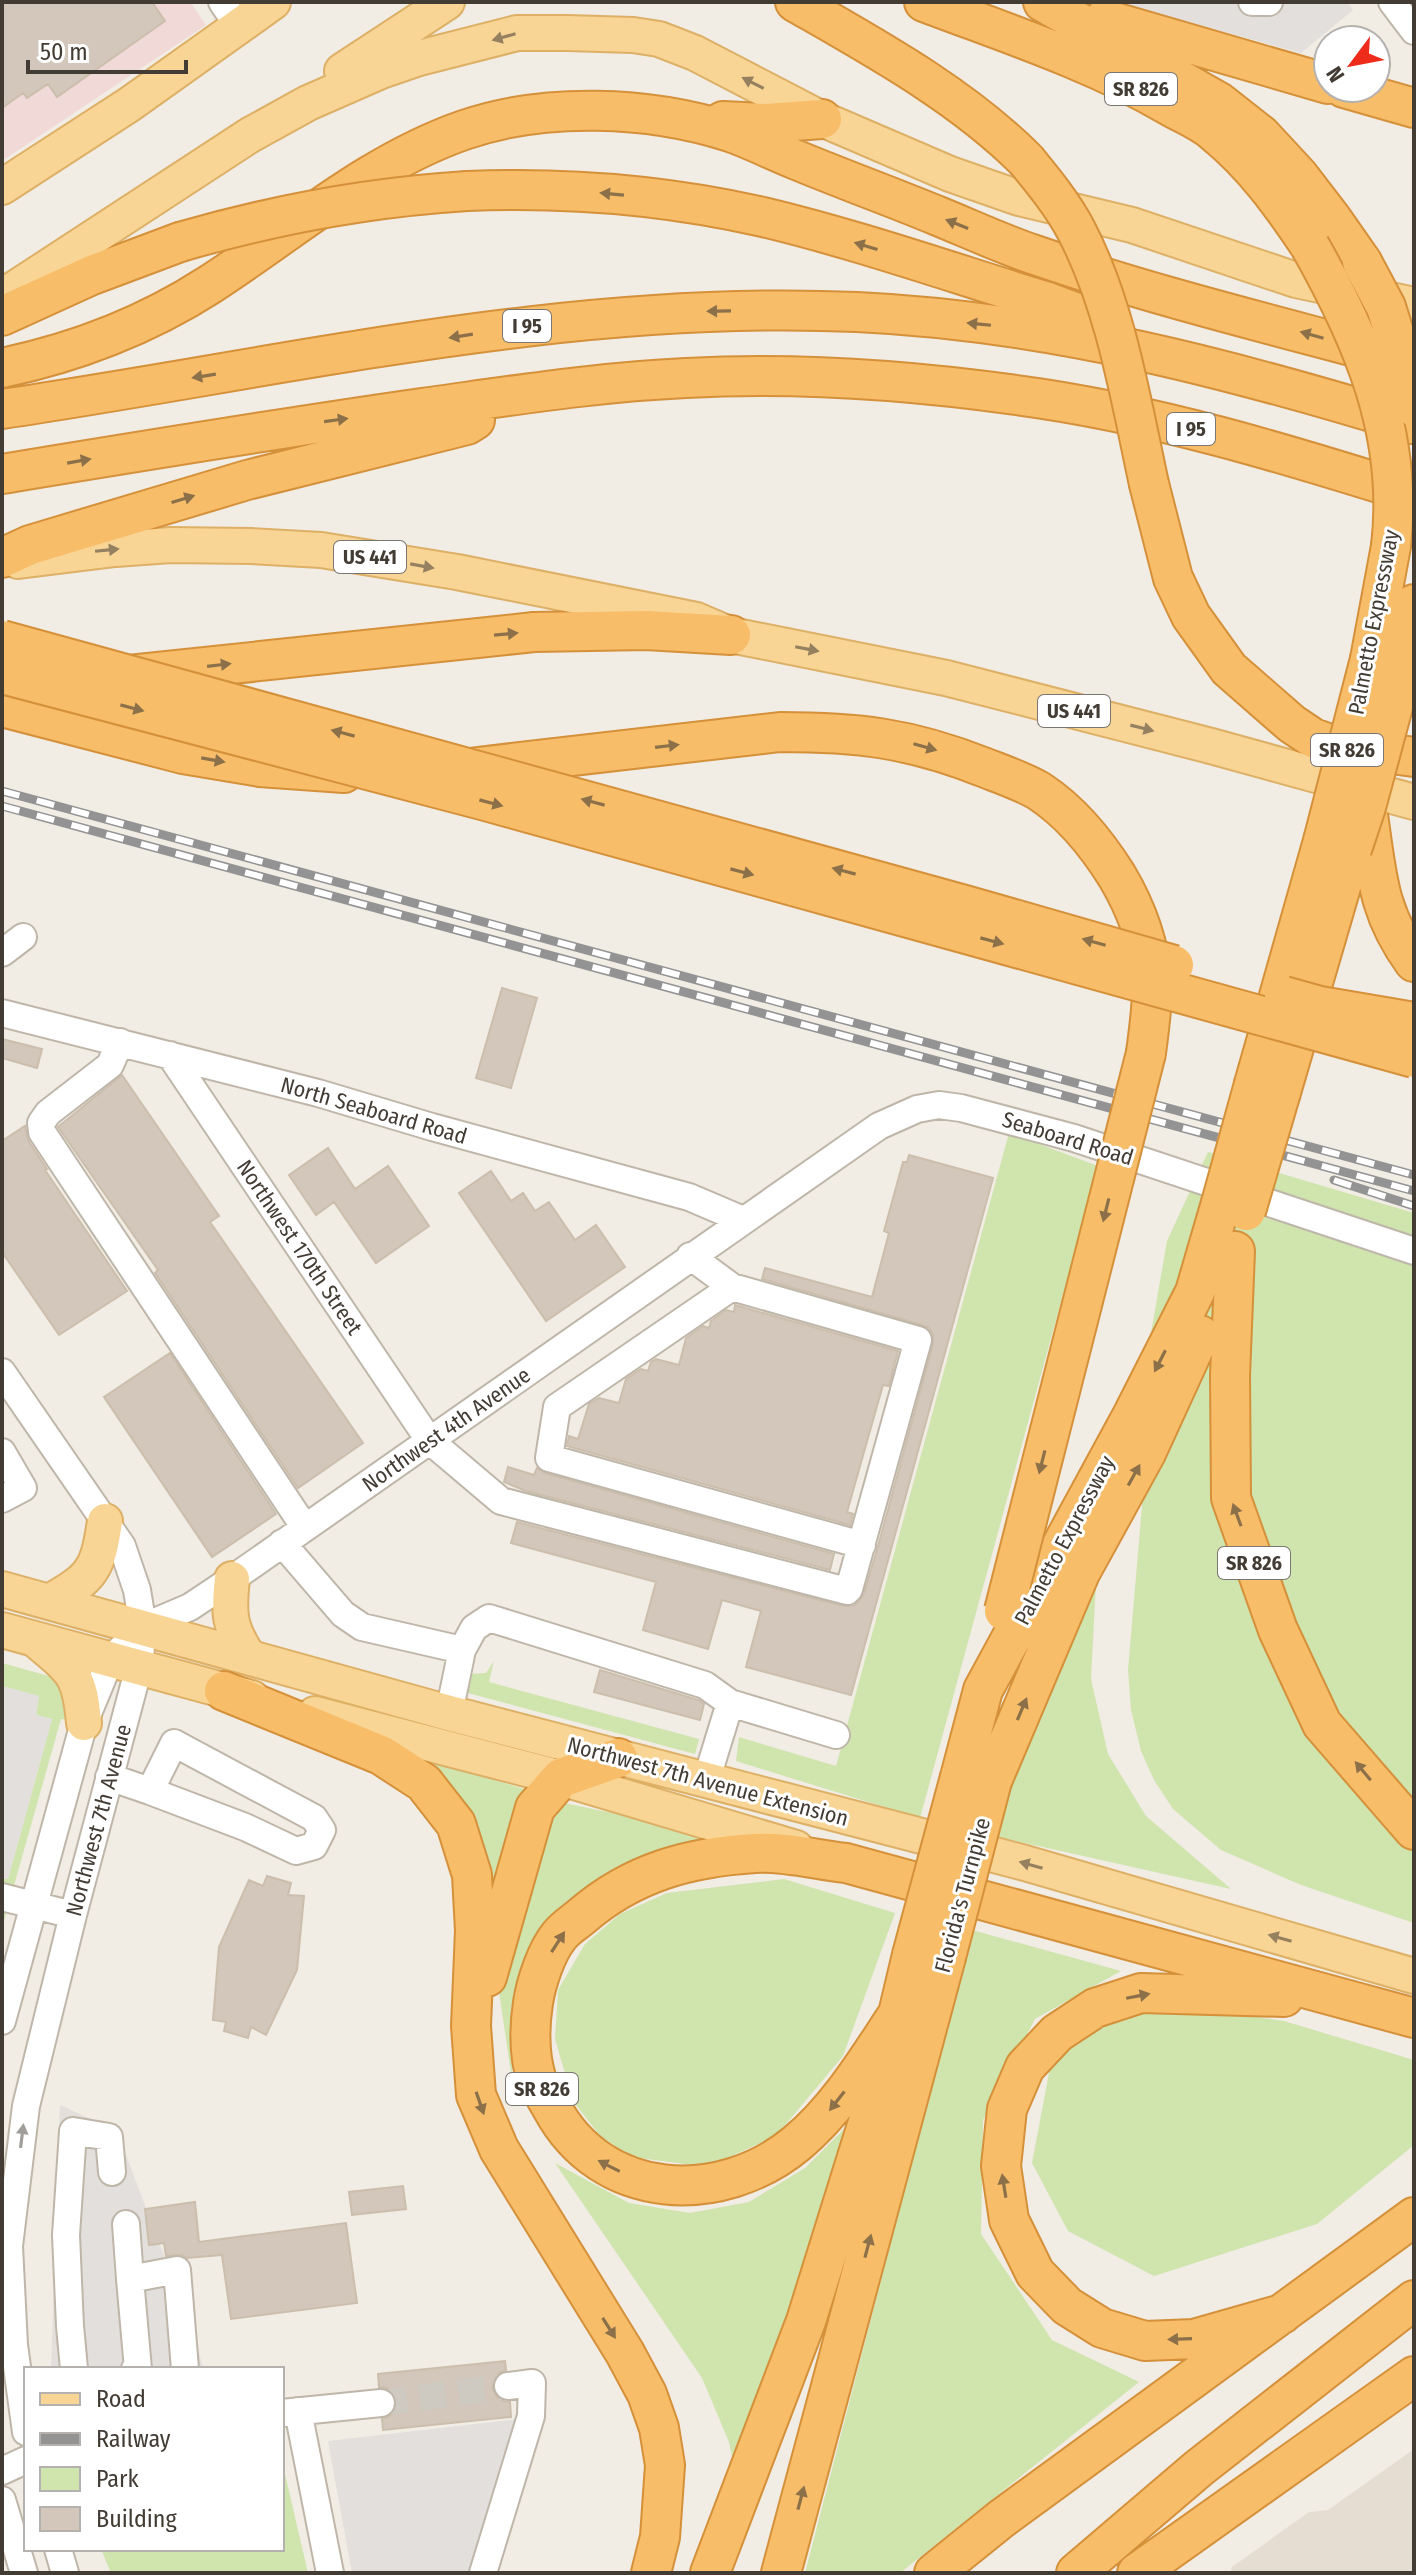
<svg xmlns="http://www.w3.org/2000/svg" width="1416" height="2575" viewBox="0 0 1416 2575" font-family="'Fira Sans Condensed',sans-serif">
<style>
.residential{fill:#e5ddd2}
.medical{fill:#f1d9d7}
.green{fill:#d0e4ae}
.parking{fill:#e2dfdc}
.building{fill:#d2c7ba;stroke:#ccbead;stroke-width:2}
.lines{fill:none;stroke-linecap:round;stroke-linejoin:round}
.minor-tunnel{stroke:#cec9c1;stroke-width:26;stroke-dasharray:26 13;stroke-linecap:butt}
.minor-casing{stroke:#bfb6aa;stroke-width:30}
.major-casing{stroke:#ddb066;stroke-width:38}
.highway-casing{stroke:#d5903a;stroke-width:42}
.minor{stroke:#fff;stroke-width:26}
.major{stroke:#f9d595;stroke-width:34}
.highway{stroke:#f7bd69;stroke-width:38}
.rail-casing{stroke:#939393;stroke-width:9}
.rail{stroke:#fff;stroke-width:6;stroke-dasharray:18;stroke-linecap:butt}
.highway-bridge-casing{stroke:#d5903a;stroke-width:42;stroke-linecap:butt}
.highway-bridge{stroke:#f7bd69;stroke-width:38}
.oneway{fill:#958160}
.oneway2{fill:#8b7049}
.oneway3{fill:#a19e9a}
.labels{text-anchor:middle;stroke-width:6;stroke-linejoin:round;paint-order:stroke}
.shield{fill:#fff;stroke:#7b7671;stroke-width:2}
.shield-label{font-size:20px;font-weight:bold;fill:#433c34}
.street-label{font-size:22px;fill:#433c34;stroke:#fff}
</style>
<rect width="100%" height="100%" fill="#f1ece4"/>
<path class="residential" d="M1414,2449V2573H1230L1232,2567L1309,2512L1328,2510Z"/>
<path class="medical" d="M2,2H190L206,25L2,161Z"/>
<path class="green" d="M1009,1133L1098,1166L920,1818L736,1761L739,1737L836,1766Z
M1208,1152L1414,1213V1923L1301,1885L1221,1850L1173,1809L1154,1780L1141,1751L1131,1710L1128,1670L1142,1506L1151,1333L1167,1241Z
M1103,1451L1091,1679L1108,1754L1146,1816L1231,1889L998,1837Z
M494,1661L489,1682L699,1739L695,1754L468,1693L472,1674L486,1673Z
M2,1663L56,1678L62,1682L68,1720L61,1719L2,1928V1878L8,1879L52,1719L36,1715L39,1696L2,1686Z
M434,1761L524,1789L488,1930L434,1772Z
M554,1801L729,1837L633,1860L558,1913L523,1960L511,2008L512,2080L498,1985Z
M784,1879L895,1913L843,2056L776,2136L707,2167L632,2157L600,2136L573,2101L555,2039L558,1990L585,1944L620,1914L667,1893Z
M972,1930L1121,1971L1035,2019L983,2120L981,2234L1052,2340L1139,2382L900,2573H805Z
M1138,1999L1284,2021L1414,2060V2145L1317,2224L1154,2276L1068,2231L1032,2163L1051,2062Z
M846,2127L745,2519L729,2442L702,2378L555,2163L629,2203L690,2213L749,2202L805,2168Z
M282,2461L308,2573H111L101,2549H282Z"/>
<path class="parking" d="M1117,2H1347L1353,10L1301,53Z
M2,1686L39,1696L36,1715L52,1719L8,1879L2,1878Z
M60,2105L117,2131L197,2344L203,2369H51Z
M519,2419L471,2573H352L328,2441Z"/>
<path class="building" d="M2,2H152L165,21L57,97L48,84L27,98L23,93L2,108Z
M502,988L537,998L511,1088L476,1078Z
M2,1039L42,1049L37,1068L2,1058Z
M122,1075L219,1216L210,1222L363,1443L298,1488L155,1273L158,1270L58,1127Z
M25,1126L28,1140L47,1169L45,1170L127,1291L59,1335L2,1252V1141Z
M328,1148L355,1189L388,1166L429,1226L376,1263L334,1202L316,1215L289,1175Z
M909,1155L993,1178L851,1695L746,1667L761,1611L722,1600L708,1649L643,1630L656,1582L511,1543L517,1522L843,1606L855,1605L858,1602L864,1593L877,1550L933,1344V1335L929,1328L922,1325L762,1279L765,1268L872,1297L889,1233L884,1231L903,1162H907Z
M491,1171L511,1201L523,1193L535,1211L549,1202L575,1240L596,1225L625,1267L546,1321L459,1193Z
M735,1305L898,1351L889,1386L883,1385L847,1512L853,1514L850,1525L567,1446L569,1436L578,1439L589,1404L599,1398L619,1403L626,1379L641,1369L648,1371L651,1362L656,1359L679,1365L686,1338L703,1326L709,1328L711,1321L726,1310L734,1312Z
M170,1353L276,1514L212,1557L104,1397Z
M508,1467L534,1475L537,1468L545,1473L834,1554L830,1570L526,1491L504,1482Z
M600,1670L698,1700L704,1704L700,1720L594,1692Z
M267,1876L291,1883L288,1895L304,1896L297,1970L266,2035L251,2027L248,2038L224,2031L226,2022L213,2020L219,1947L249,1880L263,1886Z
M403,2186L406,2209L352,2215L349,2192Z
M195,2202L199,2242L346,2223L357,2303L231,2319L222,2255L187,2258L182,2255L166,2256L164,2243L149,2245L145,2209Z
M505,2361L506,2370L498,2374L492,2387L496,2396L503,2401L510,2402L511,2417L383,2430L382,2419L391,2415L397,2402L393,2393L387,2388L379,2387L378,2374Z"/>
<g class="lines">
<path class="minor-tunnel" d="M381,2403L508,2386"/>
<g class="minor-casing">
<path id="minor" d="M222,2L239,27
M1252,2H1269
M1392,2L1414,31
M2,953L23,937
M2,1013L318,1093L432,1127L689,1197L743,1220
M120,1042L110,1065L48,1113L41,1123L42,1132L305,1528
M170,1055L429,1440L501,1501L847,1591L849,1589L918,1340L732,1287L557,1407L549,1458L862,1545
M690,1256L732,1287
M2,1372L122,1546L137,1590L143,1627L139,1667L73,1915L26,2106L9,2246L14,2345L26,2432
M2,1452L23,1488L2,1499
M282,1543L343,1614L362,1627L462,1650
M449,1713L462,1650L474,1628L489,1618L705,1685L730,1703L836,1735
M109,1777L150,1791L174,1743L314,1818L322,1830L314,1846L296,1851L245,1827L150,1791
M706,1781L730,1703
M2,1897L73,1915
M2,2021L84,1723L110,1660L143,1627L190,1607L232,1579L879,1126L917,1109L939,1105L961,1108L1074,1138L1414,1251
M126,2224L130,2279L177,2270L185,2369
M130,2279L138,2369H135
M74,2369L70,2326L66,2235L73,2131L109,2137L112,2172
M298,2411L330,2573
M282,2413L381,2403
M2,2471L26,2460
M2,2500L24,2573
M58,2549L65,2573
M483,2573L531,2416L532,2383L508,2386"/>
</g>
<g class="major-casing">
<path id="major" d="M342,71L447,2
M2,187L130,104L273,2
M2,297L250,135L308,103L381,71L419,58L517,33H567L633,35L659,39L695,53L822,119L950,174L1019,198L1132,225L1296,280L1414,305
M18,561L115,549L171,545L251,546L321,550L457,572L696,620L731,635L946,678L1211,746L1414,802
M232,1579C228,1613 229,1627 248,1656
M2,1589L449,1713L1025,1863L1414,1976
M49,1602C92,1578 98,1570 105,1521
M2,1630L252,1698
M38,1642C74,1672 80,1676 84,1723
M315,1714L561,1778L796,1848"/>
</g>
<g class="highway-casing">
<path id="highway" d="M795,2C875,48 961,95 1026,160
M924,2C1006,33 1092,61 1168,105C1183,114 1202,121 1215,133C1254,165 1282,204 1310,246
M1043,2L1219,102L1261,135L1299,176L1332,219L1362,262
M1104,19L1328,84
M1344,88L1414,108
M723,121L766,123L822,119
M467,191C566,187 666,195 763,217C859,240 953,273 1048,302L1080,314L1112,330
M2,316L92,275L180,242
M2,368C74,353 147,325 209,285C293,231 369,163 464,130C545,102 649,106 730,132C753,140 776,152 799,161C845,180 892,197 938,216C970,229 1002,244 1035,255C1151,295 1270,324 1388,356
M2,409C285,367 568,299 857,312C1049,321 1228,368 1411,424
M2,474C142,451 281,428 422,408C510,396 597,382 686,378C796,372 908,380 1016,395C1153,413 1283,453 1414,494
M1149,484L1173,578L1191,616L1229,669L1292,724L1313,738L1338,747L1414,757
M2,558L30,545L247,480L467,425L475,420
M1370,659L1391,546
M1402,673L1414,604
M129,675L534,632L646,630L731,635
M2,707L183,754L260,767L344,773
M469,768L780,732C857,732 910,738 983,767C1001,774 1022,781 1039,791C1071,812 1097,844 1117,876C1136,908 1149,942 1152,980C1153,1004 1149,1029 1146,1053
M1368,815C1377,875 1377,911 1414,962
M1254,1084L1323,841
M1281,1092L1352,849
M1235,1251L1230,1376L1231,1498L1278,1630L1322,1724L1414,1830
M224,1691L381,1755L424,1783L456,1824L472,1875L475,1930L471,2026L476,2095L499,2149L625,2353L647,2394L659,2428L665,2465L660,2537L651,2573
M960,1777L983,1690L1132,1416L1195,1292L1221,1203
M992,1781L1080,1573L1146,1453L1200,1335
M487,1977L535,1808L561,1778L618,1758
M898,2014C868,2059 839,2108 797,2143C720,2207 602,2201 552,2108C547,2099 541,2090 537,2081C529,2056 529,2029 533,2003C536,1983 546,1952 559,1936C565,1928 575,1922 582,1916C633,1872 690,1857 755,1853C784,1851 817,1860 846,1863L1414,2018
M1282,2314L1194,2339L1145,2341L1102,2328L1067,2306L1035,2273L1009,2220L1001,2166L1007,2109L1025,2067L1057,2033L1095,2008L1141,1993L1284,1997
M710,2573L806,2321L868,2122L898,2014L912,1955
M781,2573L946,1957
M934,2573L1001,2519L1414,2217
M1076,2573L1199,2468L1414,2300
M1137,2573L1414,2376"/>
</g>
<use href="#minor" class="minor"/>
<use href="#major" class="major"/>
<use href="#highway" class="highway"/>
<g class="rail-casing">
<path id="rail" d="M2,791L1414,1175
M2,806L1414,1191
M1334,1180L1414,1206"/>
</g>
<use href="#rail" class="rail"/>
<g class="highway-bridge-casing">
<path id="highway-bridge" d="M1026,160C1044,182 1063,205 1076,230C1116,306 1131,401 1149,484
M180,242C273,215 371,197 467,191
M1310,246C1363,340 1404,435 1391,546
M1362,262L1386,307L1410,384L1414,407
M2,640L965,905L1174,965
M2,674L482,800L1414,1058
M1323,841L1370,659
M1352,849L1366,807L1402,673
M1284,996L1320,1006L1414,1022
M1221,1203L1254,1084
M1246,1211L1281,1092
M1004,1611L1146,1053
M912,1955L960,1777
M946,1957L992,1781"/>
</g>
<use href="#highway-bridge" class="highway-bridge"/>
</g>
<defs><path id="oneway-solid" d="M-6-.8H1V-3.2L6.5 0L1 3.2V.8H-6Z" transform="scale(2)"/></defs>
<g class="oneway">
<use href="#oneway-solid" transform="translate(504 37) rotate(164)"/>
<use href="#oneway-solid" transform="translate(753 83) rotate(-153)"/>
<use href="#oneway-solid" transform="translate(107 550) rotate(-6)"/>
<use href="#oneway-solid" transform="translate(422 566) rotate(10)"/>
<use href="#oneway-solid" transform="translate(807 649) rotate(11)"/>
<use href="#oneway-solid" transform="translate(1142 728) rotate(14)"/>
<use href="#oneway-solid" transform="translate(1031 1865) rotate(-164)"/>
<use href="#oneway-solid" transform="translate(1280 1938) rotate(-164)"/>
</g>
<g class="oneway2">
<use href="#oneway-solid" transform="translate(612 194) rotate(-175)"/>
<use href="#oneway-solid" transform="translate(957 224) rotate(-158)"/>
<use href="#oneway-solid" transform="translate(866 246) rotate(-163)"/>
<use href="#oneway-solid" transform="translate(719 311) rotate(179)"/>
<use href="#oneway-solid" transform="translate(979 324) rotate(-174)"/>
<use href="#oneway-solid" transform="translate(1312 335) rotate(-164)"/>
<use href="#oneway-solid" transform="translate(461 336) rotate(171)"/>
<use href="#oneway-solid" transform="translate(204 376) rotate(171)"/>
<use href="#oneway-solid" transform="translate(336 420) rotate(-8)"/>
<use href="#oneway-solid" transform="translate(79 461) rotate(-10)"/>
<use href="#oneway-solid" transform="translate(183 499) rotate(-17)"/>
<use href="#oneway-solid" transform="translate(506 634) rotate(-5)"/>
<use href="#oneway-solid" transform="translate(219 665) rotate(-7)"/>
<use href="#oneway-solid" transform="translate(132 708) rotate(15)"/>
<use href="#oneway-solid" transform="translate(343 733) rotate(-165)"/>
<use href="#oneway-solid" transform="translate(667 746) rotate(-7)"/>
<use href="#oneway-solid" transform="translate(925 747) rotate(16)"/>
<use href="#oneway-solid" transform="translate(213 760) rotate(10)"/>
<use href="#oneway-solid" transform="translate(593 802) rotate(-165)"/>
<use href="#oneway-solid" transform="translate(491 803) rotate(15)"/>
<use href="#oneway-solid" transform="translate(844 871) rotate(-165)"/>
<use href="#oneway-solid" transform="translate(742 872) rotate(15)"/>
<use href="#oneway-solid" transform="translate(992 941) rotate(15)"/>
<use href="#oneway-solid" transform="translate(1094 942) rotate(-164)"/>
<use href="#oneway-solid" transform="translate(1106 1210) rotate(104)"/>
<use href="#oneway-solid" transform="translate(1160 1361) rotate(117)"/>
<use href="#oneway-solid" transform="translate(1042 1462) rotate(104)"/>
<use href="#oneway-solid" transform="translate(1134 1475) rotate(-61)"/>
<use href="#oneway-solid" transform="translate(1237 1515) rotate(-110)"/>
<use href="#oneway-solid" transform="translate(1022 1709) rotate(-67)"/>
<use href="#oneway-solid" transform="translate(1363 1771) rotate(-130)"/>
<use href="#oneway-solid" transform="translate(558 1942) rotate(-57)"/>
<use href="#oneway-solid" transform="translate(1138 1996) rotate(-11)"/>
<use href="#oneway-solid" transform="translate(837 2101) rotate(128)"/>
<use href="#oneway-solid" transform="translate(480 2103) rotate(71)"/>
<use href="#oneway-solid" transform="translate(609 2166) rotate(-153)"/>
<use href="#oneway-solid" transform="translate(1004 2186) rotate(-99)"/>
<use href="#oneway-solid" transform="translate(868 2246) rotate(-75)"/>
<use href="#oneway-solid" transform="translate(609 2328) rotate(58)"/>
<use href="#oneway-solid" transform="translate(1180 2339) rotate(178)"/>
<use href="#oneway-solid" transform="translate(801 2498) rotate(-75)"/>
</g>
<use class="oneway3" href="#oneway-solid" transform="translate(22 2136) rotate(-83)"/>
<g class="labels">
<g class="shield">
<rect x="1105" y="73" width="72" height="32" rx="6"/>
<rect x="503" y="310" width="48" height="32" rx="6"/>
<rect x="1167" y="413" width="48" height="32" rx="6"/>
<rect x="334" y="541" width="72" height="32" rx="6"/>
<rect x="1038" y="695" width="72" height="32" rx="6"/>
<rect x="1311" y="734" width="72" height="32" rx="6"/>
<rect x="1218" y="1547" width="72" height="32" rx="6"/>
<rect x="506" y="2073" width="72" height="32" rx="6"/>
</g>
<g class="shield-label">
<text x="1141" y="96">SR 826</text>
<text x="527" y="333">I 95</text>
<text x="1191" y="436">I 95</text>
<text x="370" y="564">US 441</text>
<text x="1074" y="718">US 441</text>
<text x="1347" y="757">SR 826</text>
<text x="1254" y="1570">SR 826</text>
<text x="542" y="2096">SR 826</text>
</g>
<g class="street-label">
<text transform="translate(1373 622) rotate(-79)" y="8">Palmetto Expressway</text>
<text transform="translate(374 1110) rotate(16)" y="8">North Seaboard Road</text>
<text transform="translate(1068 1138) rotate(17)" y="8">Seaboard Road</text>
<text transform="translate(300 1247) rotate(56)" y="8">Northwest 170th Street</text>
<text transform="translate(446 1429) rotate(-35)" y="8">Northwest 4th Avenue</text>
<text transform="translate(1064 1540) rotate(-62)" y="8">Palmetto Expressway</text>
<text transform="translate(708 1781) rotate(15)" y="8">Northwest 7th Avenue Extension</text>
<text transform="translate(98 1820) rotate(-75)" y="8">Northwest 7th Avenue</text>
<text transform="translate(962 1895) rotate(-75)" y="8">Florida's Turnpike</text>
</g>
</g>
<rect width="1416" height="2575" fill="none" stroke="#433c34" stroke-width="8"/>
<rect x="24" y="2367" width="260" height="184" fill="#ffffff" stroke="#b4b1ae" stroke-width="2"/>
<rect x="40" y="2393" width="40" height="12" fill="#f9d595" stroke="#b4b1ae" stroke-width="2"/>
<text x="96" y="2407" font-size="24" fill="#433c34">Road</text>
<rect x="40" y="2433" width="40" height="12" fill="#939393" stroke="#b4b1ae" stroke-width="2"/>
<text x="96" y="2447" font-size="24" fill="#433c34">Railway</text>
<rect x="40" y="2467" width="40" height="24" fill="#d0e4ae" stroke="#b4b1ae" stroke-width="2"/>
<text x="96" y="2487" font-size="24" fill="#433c34">Park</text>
<rect x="40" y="2507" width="40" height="24" fill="#d2c7ba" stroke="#b4b1ae" stroke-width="2"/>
<text x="96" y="2527" font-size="24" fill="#433c34">Building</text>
<g transform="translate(1352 64) rotate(238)"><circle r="38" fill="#ffffff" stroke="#b4b1ae" stroke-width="2"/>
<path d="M0-6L14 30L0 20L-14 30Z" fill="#ef2c1c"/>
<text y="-12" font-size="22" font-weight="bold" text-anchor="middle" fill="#433c34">N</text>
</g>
<path d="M28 60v12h158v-12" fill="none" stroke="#433c34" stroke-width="4"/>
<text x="40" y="60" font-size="24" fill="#433c34" stroke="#ffffff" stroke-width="6" paint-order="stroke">50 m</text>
</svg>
